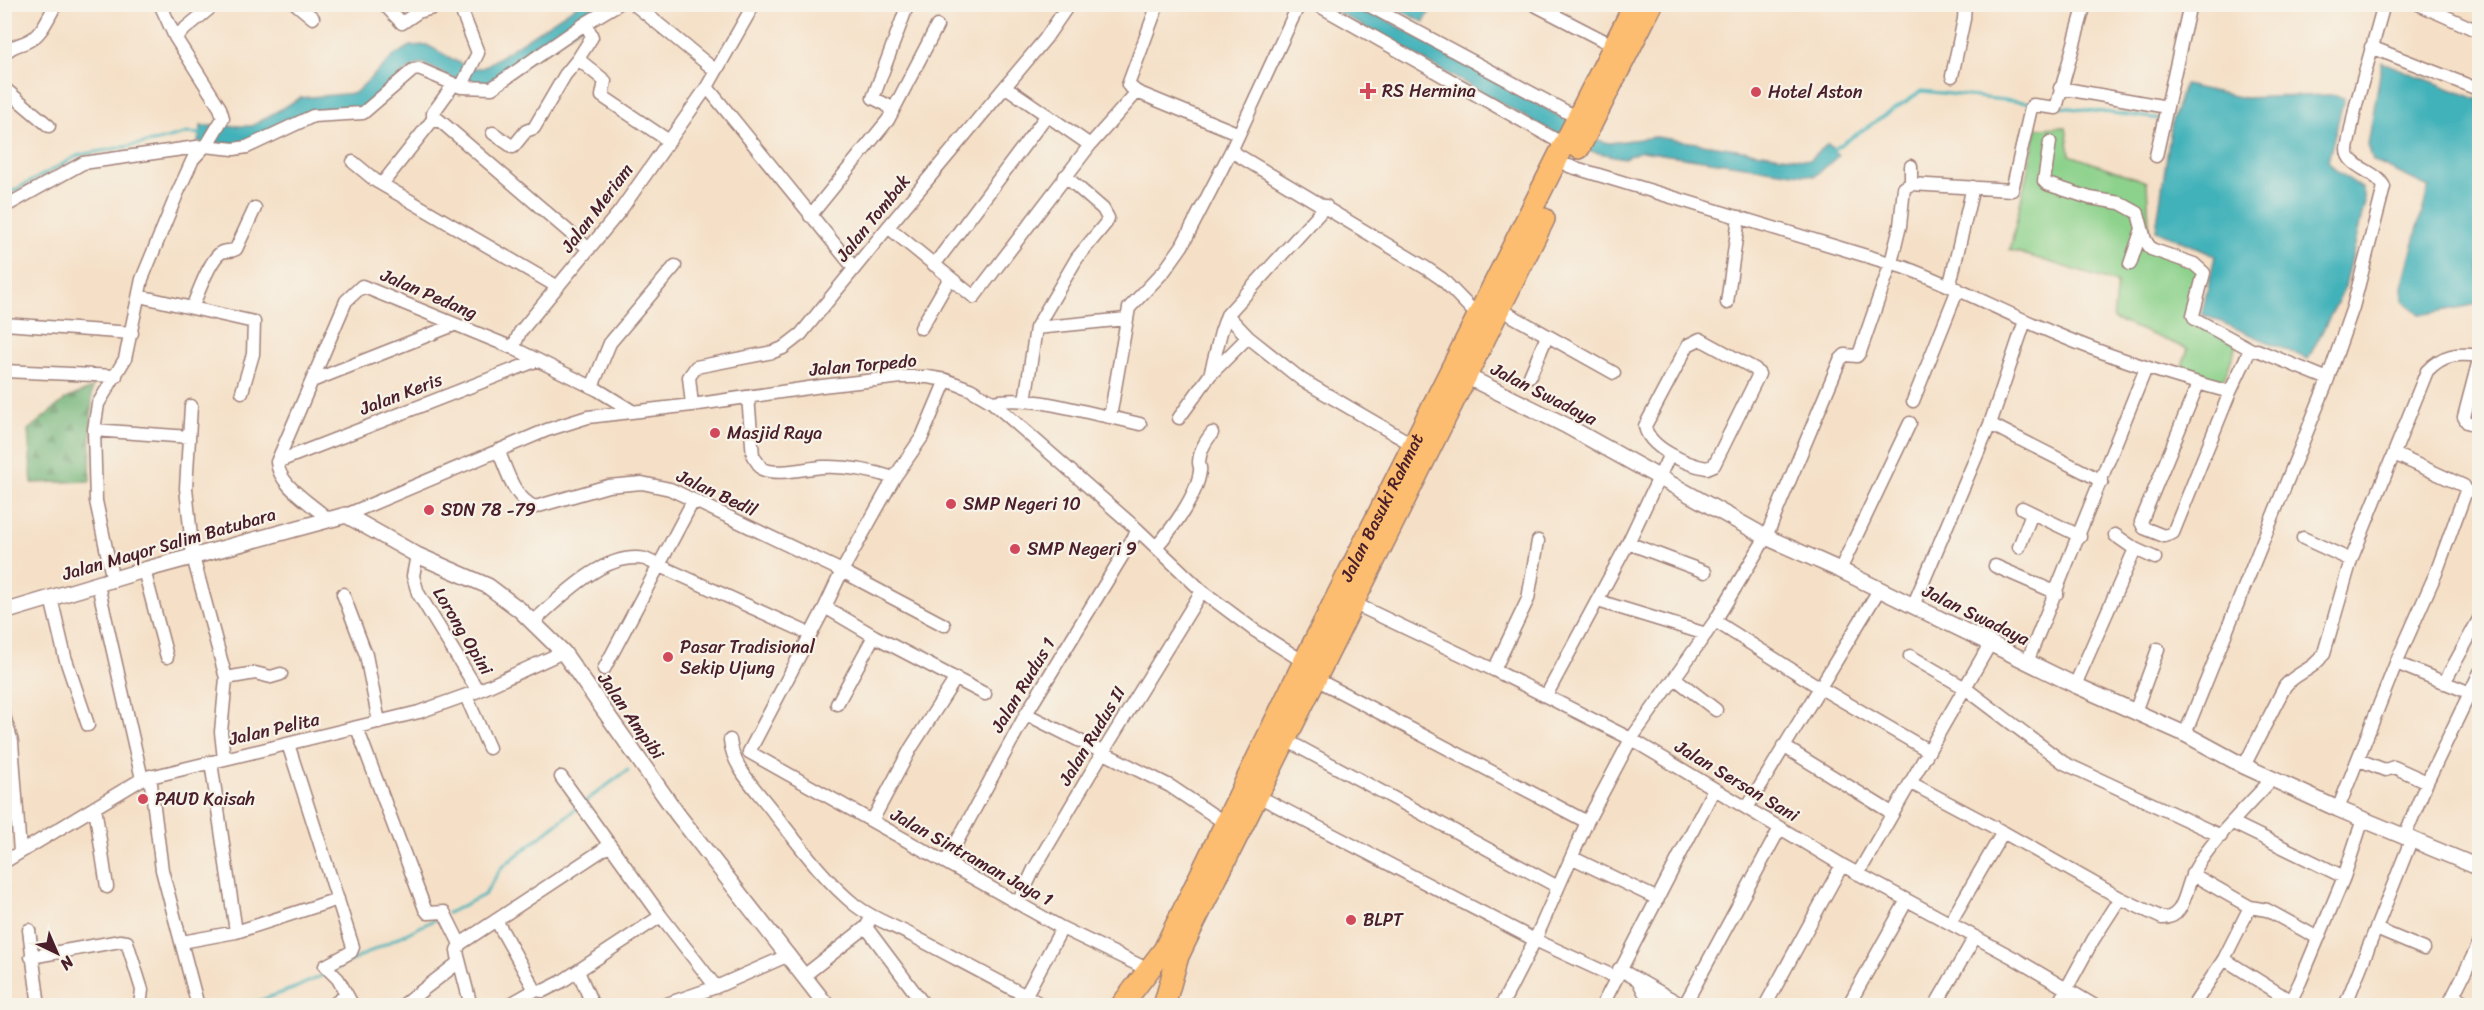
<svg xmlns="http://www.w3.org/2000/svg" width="2484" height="1010" viewBox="0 0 2484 1010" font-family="Sriracha,sans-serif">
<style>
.grass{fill:#8dd28c;stroke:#6c785c;stroke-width:1.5}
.forest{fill:url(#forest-firs);stroke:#5e6a52;stroke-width:1.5}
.water{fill:#42b2ba;stroke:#466872;stroke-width:1.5}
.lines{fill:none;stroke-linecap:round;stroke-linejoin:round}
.stream{stroke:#42b2ba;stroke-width:3}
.minor-casing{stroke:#a08079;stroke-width:15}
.tertiary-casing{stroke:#a08079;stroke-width:18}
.trunk-casing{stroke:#a08079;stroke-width:24}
.minor{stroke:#fff;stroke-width:12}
.tertiary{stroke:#fff;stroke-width:15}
.trunk{stroke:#fcbd6f;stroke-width:21}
.poi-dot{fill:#d1495b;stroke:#f7f3e8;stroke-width:2}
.labels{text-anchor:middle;stroke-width:4.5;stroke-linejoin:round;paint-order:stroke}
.poi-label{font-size:18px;fill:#4a1f2b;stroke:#f7f3e8;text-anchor:start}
.street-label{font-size:18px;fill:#4a1f2b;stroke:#f7f3e8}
</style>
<defs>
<pattern id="forest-firs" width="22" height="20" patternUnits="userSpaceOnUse" patternTransform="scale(1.5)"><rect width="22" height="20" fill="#72b478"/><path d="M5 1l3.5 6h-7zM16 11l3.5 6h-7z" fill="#609263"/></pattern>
</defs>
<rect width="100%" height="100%" fill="#f7f3e8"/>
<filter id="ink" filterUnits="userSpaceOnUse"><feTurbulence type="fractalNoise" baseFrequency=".0167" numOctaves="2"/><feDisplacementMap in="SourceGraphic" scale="12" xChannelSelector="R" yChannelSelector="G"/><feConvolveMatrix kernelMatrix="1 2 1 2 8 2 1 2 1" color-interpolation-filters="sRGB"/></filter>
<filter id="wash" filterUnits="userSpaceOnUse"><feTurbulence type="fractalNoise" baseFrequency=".008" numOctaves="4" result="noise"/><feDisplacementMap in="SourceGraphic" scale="24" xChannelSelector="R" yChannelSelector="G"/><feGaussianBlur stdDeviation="1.35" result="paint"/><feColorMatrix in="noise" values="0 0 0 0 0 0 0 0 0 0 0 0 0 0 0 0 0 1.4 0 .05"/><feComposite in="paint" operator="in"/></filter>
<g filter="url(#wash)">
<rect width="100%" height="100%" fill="#f5e0c7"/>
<path class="grass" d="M2066,127L2070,155L2147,182L2150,246L2203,263L2189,320L2237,344L2220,389L2180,372L2188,349L2113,319L2117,283L2010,250L2037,128Z"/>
<path class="forest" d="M92,388L90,481L32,483L28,430L66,399Z"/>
<path class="water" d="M578,5H613L492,86C466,86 445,75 422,63L408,70L356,113L331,110L248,144L198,142L201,126H252L300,98L355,93L395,55L410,46L427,45L461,64L472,68H483Z
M1325,5H1360L1570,122L1562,137Z
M1394,5L1414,6L1433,5L1424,22L1393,7Z
M2382,62L2479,100V304L2420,315L2403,300L2402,286L2429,187L2373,161L2368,145Z
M2184,85L2244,98L2330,95L2344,98L2328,161L2337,171L2363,189L2365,202L2345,287L2308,359L2202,314L2215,256L2156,230L2172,121Z
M1656,137L1809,160L1828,144L1839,155L1815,176L1641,151L1624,158L1588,151L1592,139L1609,143Z"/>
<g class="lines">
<path class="stream" d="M2061,107L2162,119
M1831,151L1922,91L2031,103
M4,196L79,155L158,141L188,133L202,134
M583,803L628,770
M448,913L484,895L502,867L578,807
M333,970L440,917
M245,1006L295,988L327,973"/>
</g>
</g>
<g filter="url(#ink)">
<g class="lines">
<g class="minor-casing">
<path id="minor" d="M296,4L313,18
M384,4L402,23L418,12L447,4
M459,4L478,53L461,87
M634,4L716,71
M1316,4L1565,145
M1366,4L1578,118
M1533,4L1614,46
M2418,4L2480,32
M586,23L592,37L578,59L605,81L602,96L669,141
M175,37L215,4
M2371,47L2480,90
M4,54C13,44 20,46 30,40C42,34 49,16 56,4
M1952,76L1964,19L1965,4
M707,87L854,268
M4,88L49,126
M2060,88L2167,107
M1137,92L1237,133
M892,113L887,105L873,98L908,4
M433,121V113L454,84
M493,133L513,147L526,131L534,128L565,75L578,59
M2050,142L2044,181L2047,184L2090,198L2120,203L2138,213L2145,240L2151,249L2194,264L2204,273L2193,315L2195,319L2252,350
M1090,145L1137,92L1128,85L1158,4
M1231,151L1426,268L1442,279L1478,316
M2156,156L2190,4
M353,162L376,181L558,287
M1569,166L1906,268C1957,287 2005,313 2056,334C2112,358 2171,376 2230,392
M382,184L431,122L439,120L589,249
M1911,184L2012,190L2031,108L2033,105L2056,108L2085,4
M4,207L83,163L204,146L234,149L247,147L313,116L363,113L413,70L419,69L461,87L492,88L586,23L618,4
M810,216L888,120L937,26
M888,227L974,297L1090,145L1006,87
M2130,264L2142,229
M934,265L1047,115
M1950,284L1973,187
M139,296L254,322L253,354L242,392
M1727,303L1739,217
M192,308C197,296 210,258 222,252C227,250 231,252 236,249L255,208
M1500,309L1614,373
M1227,315L1248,337L1302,380L1415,446
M4,324L132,333
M921,328L950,278
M1036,328L1126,319
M1700,339L1755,369L1759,374L1714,465L1707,468C1687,465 1648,447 1645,426L1688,345Z
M513,348L520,332L620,211L707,87L754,4
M2480,356L2464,417L2467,422L2480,426
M4,371L116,376
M1210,375L1221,332L1227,315L1326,206
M1530,376L1547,336
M946,380L922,437L894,478L842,571L825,607L749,752L1062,928L1149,970
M312,381L454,325
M2198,384L2141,522L2144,528L2164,536L2173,533L2230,392L2249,352L2257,350L2328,379
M592,387L610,343L675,266
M748,397L753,456L762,469C779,476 805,468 823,467C849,466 870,470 894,478
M1025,401L1036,328L1077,258L1106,223L1108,218L1103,209L1065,176
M1913,401L1958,289
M992,402C1030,395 1073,410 1110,417
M692,405L689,377L696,367L773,352L783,348L801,334L888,227L1045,39L1069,4
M191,406L186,488L193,557L226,678L221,732L224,759
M1179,418L1210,375L1248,337
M1140,424L1110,417L1129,308L1165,270L1182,246L1231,151L1299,4
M1990,424L2102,481
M94,430L189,437
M498,450C507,470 513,498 535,507L608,486L642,483L670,489L842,571L944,625
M277,462L538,360
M2022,508L2080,536
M346,515L547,430L588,417L692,405L822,386L902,377H928L946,380L970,389L992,402L1138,530L1202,591L1254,630L1304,662
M328,519C311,503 279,486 277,462L346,301L362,286L513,348L598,390L632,411
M2115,535L2135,549L2155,558
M2303,538L2351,560
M1628,543L1705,572
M1156,547C1172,529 1197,496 1200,471C1201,468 1199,466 1199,462C1200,450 1205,442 1212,433
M2019,547L2032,513
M417,555L413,576L418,593L478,691
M1995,566L2057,593
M144,570L167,657
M1840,570L1910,423
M113,581L96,501L94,430L98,404L125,359L142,279L177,194L193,159L208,143L223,118L220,108L175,37L160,4
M98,585L142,779
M343,594L366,655L379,722
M51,598L65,657L88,725
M1598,601L1706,634
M1353,603L1494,670L1631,739L1842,865L2014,958L2095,1006
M1913,606L1990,424L2025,321
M825,607L874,636L985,694
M1715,621L1819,687L1929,751
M533,622C560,598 604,551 645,559L810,634
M1910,656L1965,688L2064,763L2221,836
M2027,662L2146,368
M2396,663L2468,692
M604,669L693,501
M1494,670L1528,599L1538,541
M226,678L255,673L271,677L281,674
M1316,679L1587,822
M1676,679L1716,710
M2444,683L2480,617
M2075,685L2135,549
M466,696L489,748
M1546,696L1628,543L1670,454
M837,704L874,636
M2135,712L2158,649
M1026,714L1170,786L1225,823
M4,716L12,742L20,852
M357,728L425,909L428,913L444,912L460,944
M2185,734L2325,387L2353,307L2384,187C2377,170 2347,168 2347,149L2356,105L2384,4
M730,740C733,768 755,788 771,809C797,842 822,878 855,905C874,920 895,926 915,937C958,960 1001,982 1044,1006
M1286,740L1558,887
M288,744L353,947L351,952L325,966L338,979L353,1006
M1783,746L1892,813
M2359,760L2385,770L2394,767L2427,782
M211,762L236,932
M2244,766L2285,686C2297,672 2314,670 2324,653L2351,560L2427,371C2443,354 2457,353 2480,356
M150,776L162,870L198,1006
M561,777L661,916L716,987
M1911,783L2003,832L2120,898L2162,918C2184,919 2185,891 2192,876C2205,846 2249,805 2272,779
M1258,796L1535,940L1615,977
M95,807L107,887
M1747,808L1879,590
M2338,809L2396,663L2436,573L2466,491L2464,486L2394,454
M872,821L911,748L956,678
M2233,823L2344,877
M2405,835L2427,782L2480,672
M1573,858L1658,899
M4,862L142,779L419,712L478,691L563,652
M946,862L1026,714L1138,530
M1858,874L1990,644
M2192,874L2250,907L2267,910L2318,938
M1018,903L1034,869L1103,752L1202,591
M496,920L535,990
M1950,923L2003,832
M866,927L925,1006
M2376,929L2424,949
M29,930L39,1006
M182,942L236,932L338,899
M31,957L120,941L127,942L142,990L140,1006
M2224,959L2291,1001
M1619,969L1684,1006
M578,971L593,1006
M805,975L866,927L870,920
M1639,982L1644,992L1663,1006
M2453,996L2472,1006
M331,1006L347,995
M402,1006L459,962
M471,1006L458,956L457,950L460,944L610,845
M507,1006L535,990L543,991L561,982L661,916
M661,1006L716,987L789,955
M1020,1006L1062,928
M1501,1006L1535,940L1587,822L1631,739L1715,621L1766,537L1840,360L1845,355L1857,356L1860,352L1891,263L1900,226L1904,188L1911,184V166
M1602,1006L1714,789
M1684,1006L1780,828
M1765,1006L1842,865
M1848,1006L1907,900
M1935,1006L1975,937
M2057,1006L2093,940L2120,898
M2193,1006L2224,959L2250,907
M2288,1006L2300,982L2344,877L2363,819
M2345,1006L2412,838
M2448,1006L2480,942"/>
</g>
<g class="tertiary-casing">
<path id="tertiary" d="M1466,376L1565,425L1766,537L1840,570L2075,685L2185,734L2244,766L2338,809L2480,868
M4,612L144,570L346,515L417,555L488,586L520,610L563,652L678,815L827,1006"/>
</g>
<g class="trunk-casing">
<g id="trunk">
<path d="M1579,148L1652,4"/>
<path id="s1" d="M1121,1006L1164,950L1304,662L1635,4"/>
<path d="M1164,1006L1178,956L1190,931L1544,219"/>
</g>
</g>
<use href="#minor" class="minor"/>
<use href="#tertiary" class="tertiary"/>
<use href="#trunk" class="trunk"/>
</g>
</g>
<g class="poi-dot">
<path d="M1365 82h6v6h6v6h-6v6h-6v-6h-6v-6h6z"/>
<circle cx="1756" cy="92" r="6"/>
<circle cx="715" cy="433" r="6"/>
<circle cx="951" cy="504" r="6"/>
<circle cx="429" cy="510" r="6"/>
<circle cx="1015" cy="549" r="6"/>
<circle cx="668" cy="657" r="6"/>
<circle cx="143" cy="799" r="6"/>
<circle cx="1351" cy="920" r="6"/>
</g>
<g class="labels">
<g class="poi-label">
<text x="1382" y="97">RS Hermina</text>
<text x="1768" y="98">Hotel Aston</text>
<text x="727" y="439">Masjid Raya</text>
<text x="963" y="510">SMP Negeri 10</text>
<text x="441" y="516">SDN 78 -79</text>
<text x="1027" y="555">SMP Negeri 9</text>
<text x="680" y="653">Pasar Tradisional<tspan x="680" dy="21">Sekip Ujung</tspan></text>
<text x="155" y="805">PAUD Kaisah</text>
<text x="1363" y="926">BLPT</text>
</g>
<g class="street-label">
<text transform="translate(597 208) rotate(-53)" y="6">Jalan Meriam</text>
<text transform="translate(873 218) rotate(-51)" y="6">Jalan Tombak</text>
<text transform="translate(429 294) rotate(23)" y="6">Jalan Pedang</text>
<text transform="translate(863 365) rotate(-5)" y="6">Jalan Torpedo</text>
<text transform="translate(401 394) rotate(-21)" y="6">Jalan Keris</text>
<text transform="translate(1544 394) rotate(27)" y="6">Jalan Swadaya</text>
<text transform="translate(717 493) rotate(25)" y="6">Jalan Bedil</text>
<text dy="6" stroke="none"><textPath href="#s1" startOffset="564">Jalan Basuki Rahmat</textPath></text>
<text transform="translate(169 544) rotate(-16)" y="6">Jalan Mayor Salim Batubara</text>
<text transform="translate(1976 615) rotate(26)" y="6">Jalan Swadaya</text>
<text transform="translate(463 631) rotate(59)" y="6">Lorong Opini</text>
<text transform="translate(1023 685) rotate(-59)" y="6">Jalan Rudus 1</text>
<text transform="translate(631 716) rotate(55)" y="6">Jalan Ampibi</text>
<text transform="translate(274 729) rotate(-13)" y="6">Jalan Pelita</text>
<text transform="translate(1092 736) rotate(-59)" y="6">Jalan Rudus II</text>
<text transform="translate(1737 781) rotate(31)" y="6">Jalan Sersan Sani</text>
<text transform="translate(972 857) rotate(29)" y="6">Jalan Sintraman Jaya 1</text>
</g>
</g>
<rect width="2484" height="1010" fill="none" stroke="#f7f3e8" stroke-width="24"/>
<g transform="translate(57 953) rotate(136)" stroke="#f7f3e8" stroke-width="4.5" paint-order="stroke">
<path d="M0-4.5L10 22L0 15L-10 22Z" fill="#4a1f2b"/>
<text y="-9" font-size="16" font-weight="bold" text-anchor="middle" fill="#4a1f2b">N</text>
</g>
</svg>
